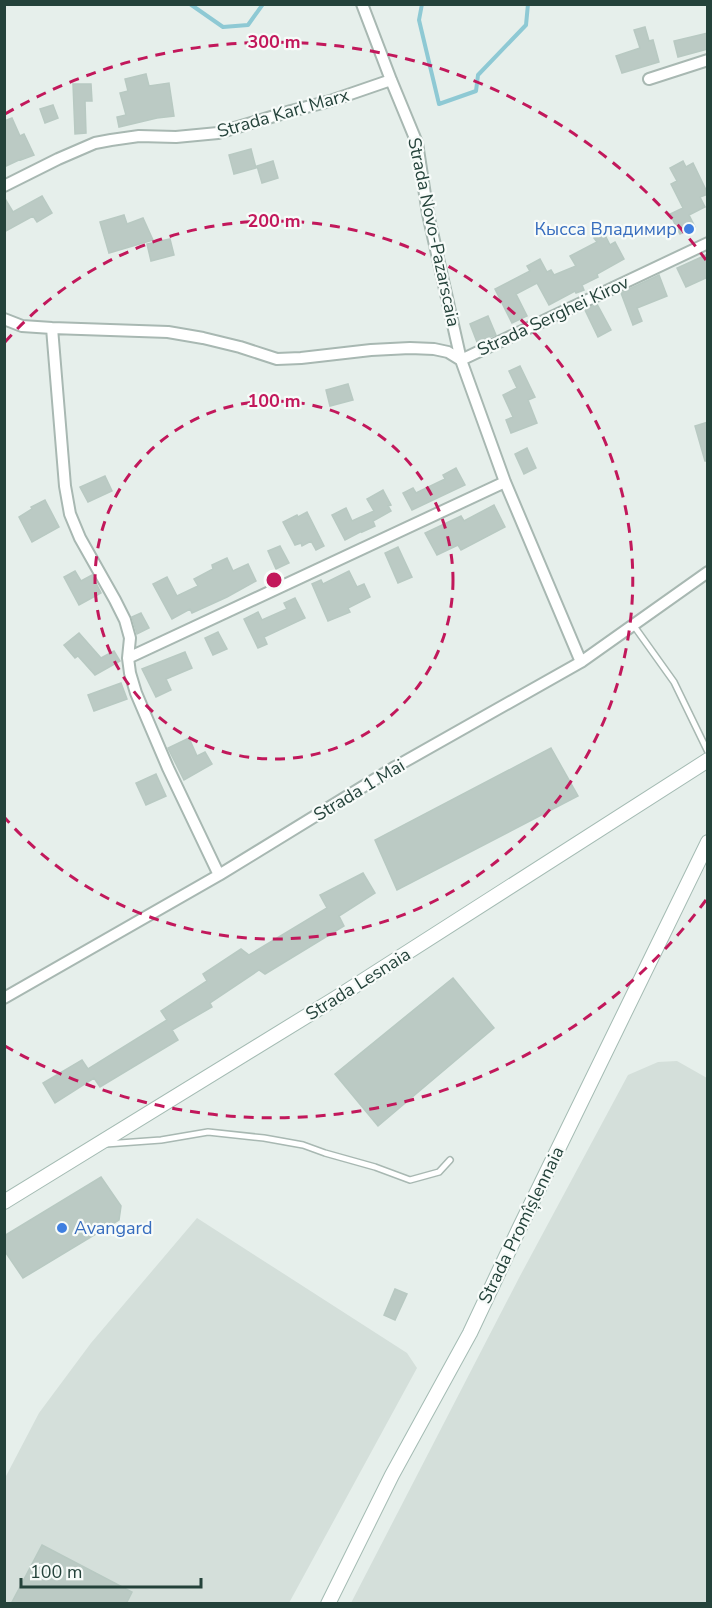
<svg xmlns="http://www.w3.org/2000/svg" width="712" height="1608" viewBox="0 0 712 1608" font-family="'Nunito Sans',sans-serif">
<style>
.built{fill:#d4dfda}
.lines{fill:none;stroke-linecap:round;stroke-linejoin:round}
.stream{stroke:#8ec9d4;stroke-width:4}
.building{fill:#bbcac4;stroke:#b8c9c2;stroke-width:1.5}
.lane-casing{stroke:#a8b8b2;stroke-width:8}
.street-casing{stroke:#a8b8b2;stroke-width:14}
.secondary-casing{stroke:#a4bbb3;stroke-width:16}
.lane{stroke:#fff;stroke-width:5}
.street{stroke:#fff;stroke-width:10}
.secondary{stroke:#fff;stroke-width:14}
.ring{fill:none;stroke:#c2185b;stroke-width:3;stroke-dasharray:10 8}
.shop-dot{fill:#3f7fe0;stroke:#f7fbf9;stroke-width:2}
.labels{text-anchor:middle;stroke-width:4.5;stroke-linejoin:round;paint-order:stroke}
.street-label{font-size:18px;fill:#24423a;stroke:#f7fbf9}
.shop-label{font-size:18px;fill:#366cbe;stroke:#f7fbf9;text-anchor:end}
.centre{fill:#c2185b;stroke:#f7fbf9;stroke-width:3}
.ring-label{font-size:18px;text-anchor:middle;font-weight:bold;fill:#c2185b;stroke:#f7fbf9;stroke-width:4.5;stroke-linejoin:round;paint-order:stroke}
</style>
<rect width="100%" height="100%" fill="#e6efeb"/>
<path class="built" d="M677,1061L707,1078V1603H351L520,1276L628,1075L658,1062Z
M197,1218L407,1353L417,1368L289,1603L5,1604V1478L39,1413L91,1343Z"/>
<g class="lines">
<path class="stream" d="M190,4L223,27L248,25L263,4
M422,4L419,20L439,104L476,91L478,75L526,25L528,4"/>
</g>
<path class="building" d="M645,27L649,41L653,40L659,62L622,73L616,56L640,48L634,30Z
M708,33V49L678,57L674,41Z
M146,74L149,86L169,83L174,116L157,118L119,127L117,117L126,115L120,93L128,91L125,79Z
M73,84H91L92,101H85L86,133L75,134Z
M53,105L58,118L45,123L40,109Z
M12,118L20,136L24,134L34,155L21,160V159L4,167V121Z
M251,149L256,168L234,174L229,155Z
M273,161L278,178L262,183L257,166Z
M683,161L686,167L693,163L708,194L700,197L705,207L689,215L695,227L680,234L670,214L683,208L671,184L677,181L670,168Z
M42,196L52,213L37,222L33,216L4,232V197L13,212Z
M124,215L127,224L143,218L153,240L109,253L100,222Z
M604,233L610,245L615,242L624,259L597,274L598,277L582,285L584,290L576,293L575,291L549,305L537,283L516,294L527,316L512,323L495,289L530,271L527,266L540,259L547,272L551,270L554,275L576,266L570,256L597,242L594,238Z
M170,239L174,255L151,261L147,244Z
M708,254V277L686,287L677,268Z
M659,275L667,296L637,308L642,321L633,325L621,293Z
M597,304L611,330L598,337L585,310Z
M488,316L496,335L477,342L470,324Z
M520,366L535,397L528,400L537,423L511,433L506,420L513,417L503,395L517,388L509,371Z
M348,384L353,400L330,406L326,390Z
M708,422V461H705L695,426Z
M527,448L536,468L524,474L515,454Z
M456,468L465,485L412,510L403,493L413,488L416,493L445,479L443,475Z
M105,476L112,491L88,502L80,487Z
M383,490L391,505L388,506L391,511L373,521L375,526L362,532V531L345,540L332,515L346,508L352,521L374,511L367,499Z
M45,500L59,527L32,542L19,517L32,509L31,507Z
M494,505L505,527L461,550L458,545L437,555L425,533L461,516L464,521Z
M307,512L324,546L316,550L311,541L302,546L301,543L295,545L283,522L297,515L298,517Z
M280,546L289,563L276,569L268,551Z
M398,547L412,577L398,583L385,553Z
M227,558L233,571L248,564L256,581L227,597L192,613L190,609L172,619L153,584L167,577L177,596L198,586L194,579L213,569L212,565Z
M75,571L81,581L92,575L101,593L79,605L64,577Z
M349,571L357,587L364,584L370,597L348,608L350,612L328,621L312,584L321,580L323,584Z
M295,598L305,618L264,637L267,644L258,648L244,619L258,612L262,620L287,609L284,603Z
M141,613L149,628L137,634L132,617Z
M218,632L227,649L213,655L205,638Z
M79,633L101,658L114,651L120,661L95,675L78,656L75,658L64,645Z
M185,652L192,668L166,679L171,690L156,697L142,669Z
M121,683L127,699L94,711L88,695Z
M189,738L197,756L205,752L212,764L184,780L168,748Z
M551,748L578,796L397,890L375,840Z
M156,774L166,796L146,805L136,783Z
M363,873L375,893L339,916L344,926L265,974L259,970L210,1003L212,1007L172,1030L178,1040L100,1087L94,1078L55,1103L43,1083L82,1060L88,1069L167,1020L161,1011L207,981L203,974L241,949L249,955L327,908L320,895Z
M453,978L494,1028L378,1126L335,1074Z
M101,1177L121,1206L119,1220L23,1278L4,1250V1236Z
M395,1289L407,1294L395,1320L384,1315Z
M42,1545L132,1592L126,1604H11Z"/>
<g class="lines">
<g class="lane-casing">
<path id="lane" d="M634,626L674,682L708,752
M106,1144L161,1140L208,1132L264,1138L303,1145L325,1153L375,1167L410,1180L439,1172L450,1160"/>
</g>
<g class="street-casing">
<path id="street" d="M362,4L391,80L417,143L428,214L461,360L505,482L581,662
M649,79L708,60
M4,186L58,159L95,143L111,140L139,136L176,137L218,133L291,111L330,101L391,80
M4,319L22,326L52,328L168,332L203,338L240,347L277,359L301,358L371,350L410,348L434,349L448,352L461,360L708,243
M52,328L65,486L70,514L80,538L115,600L125,620L130,638L128,658L130,673L136,693L168,768L219,875
M128,658L505,482
M4,998L219,875L395,767L581,662L708,572"/>
</g>
<g class="secondary-casing">
<path id="secondary" d="M4,1202L336,998L708,760
M328,1604L392,1475L470,1333L519,1229L708,842"/>
</g>
<use href="#lane" class="lane"/>
<use href="#street" class="street"/>
<use href="#secondary" class="secondary"/>
</g>
<g class="ring">
<circle cx="274" cy="580" r="179"/>
<path d="M5 342A359 359 0 1 1 5 818"/>
<path d="M706 900A538 538 0 0 1 5 1046M5 114A538 538 0 0 1 706 260"/>
</g>
<g class="shop-dot">
<circle cx="689" cy="229" r="6"/>
<circle cx="62" cy="1228" r="6"/>
</g>
<g class="labels">
<g class="street-label">
<text transform="translate(283 113) rotate(-16)" y="6">Strada Karl Marx</text>
<text transform="translate(434 232) rotate(78)" y="6">Strada Novo-Pazarscaia</text>
<text transform="translate(553 316) rotate(-25)" y="6">Strada Serghei Kirov</text>
<text transform="translate(359 790) rotate(-31)" y="6">Strada 1 Mai</text>
<text transform="translate(358 984) rotate(-32)" y="6">Strada Lesnaia</text>
<text transform="translate(521 1225) rotate(-64)" y="6">Strada Promîșlennaia</text>
</g>
<g class="shop-label">
<text x="677" y="235">Кысса Владимир</text>
<text x="74" y="1234" text-anchor="start">Avangard</text>
</g>
</g>
<circle cx="274" cy="580" r="9" class="centre"/>
<g class="ring-label">
<text x="274" y="48">300 m</text>
<text x="274" y="227">200 m</text>
<text x="274" y="407">100 m</text>
</g>
<rect width="712" height="1608" fill="none" stroke="#24423a" stroke-width="12"/>
<path d="M21 1578v9h180v-9" fill="none" stroke="#24423a" stroke-width="3"/>
<text x="30" y="1578" font-size="18" fill="#24423a" stroke="#f7fbf9" stroke-width="4.5" paint-order="stroke">100 m</text>
</svg>
